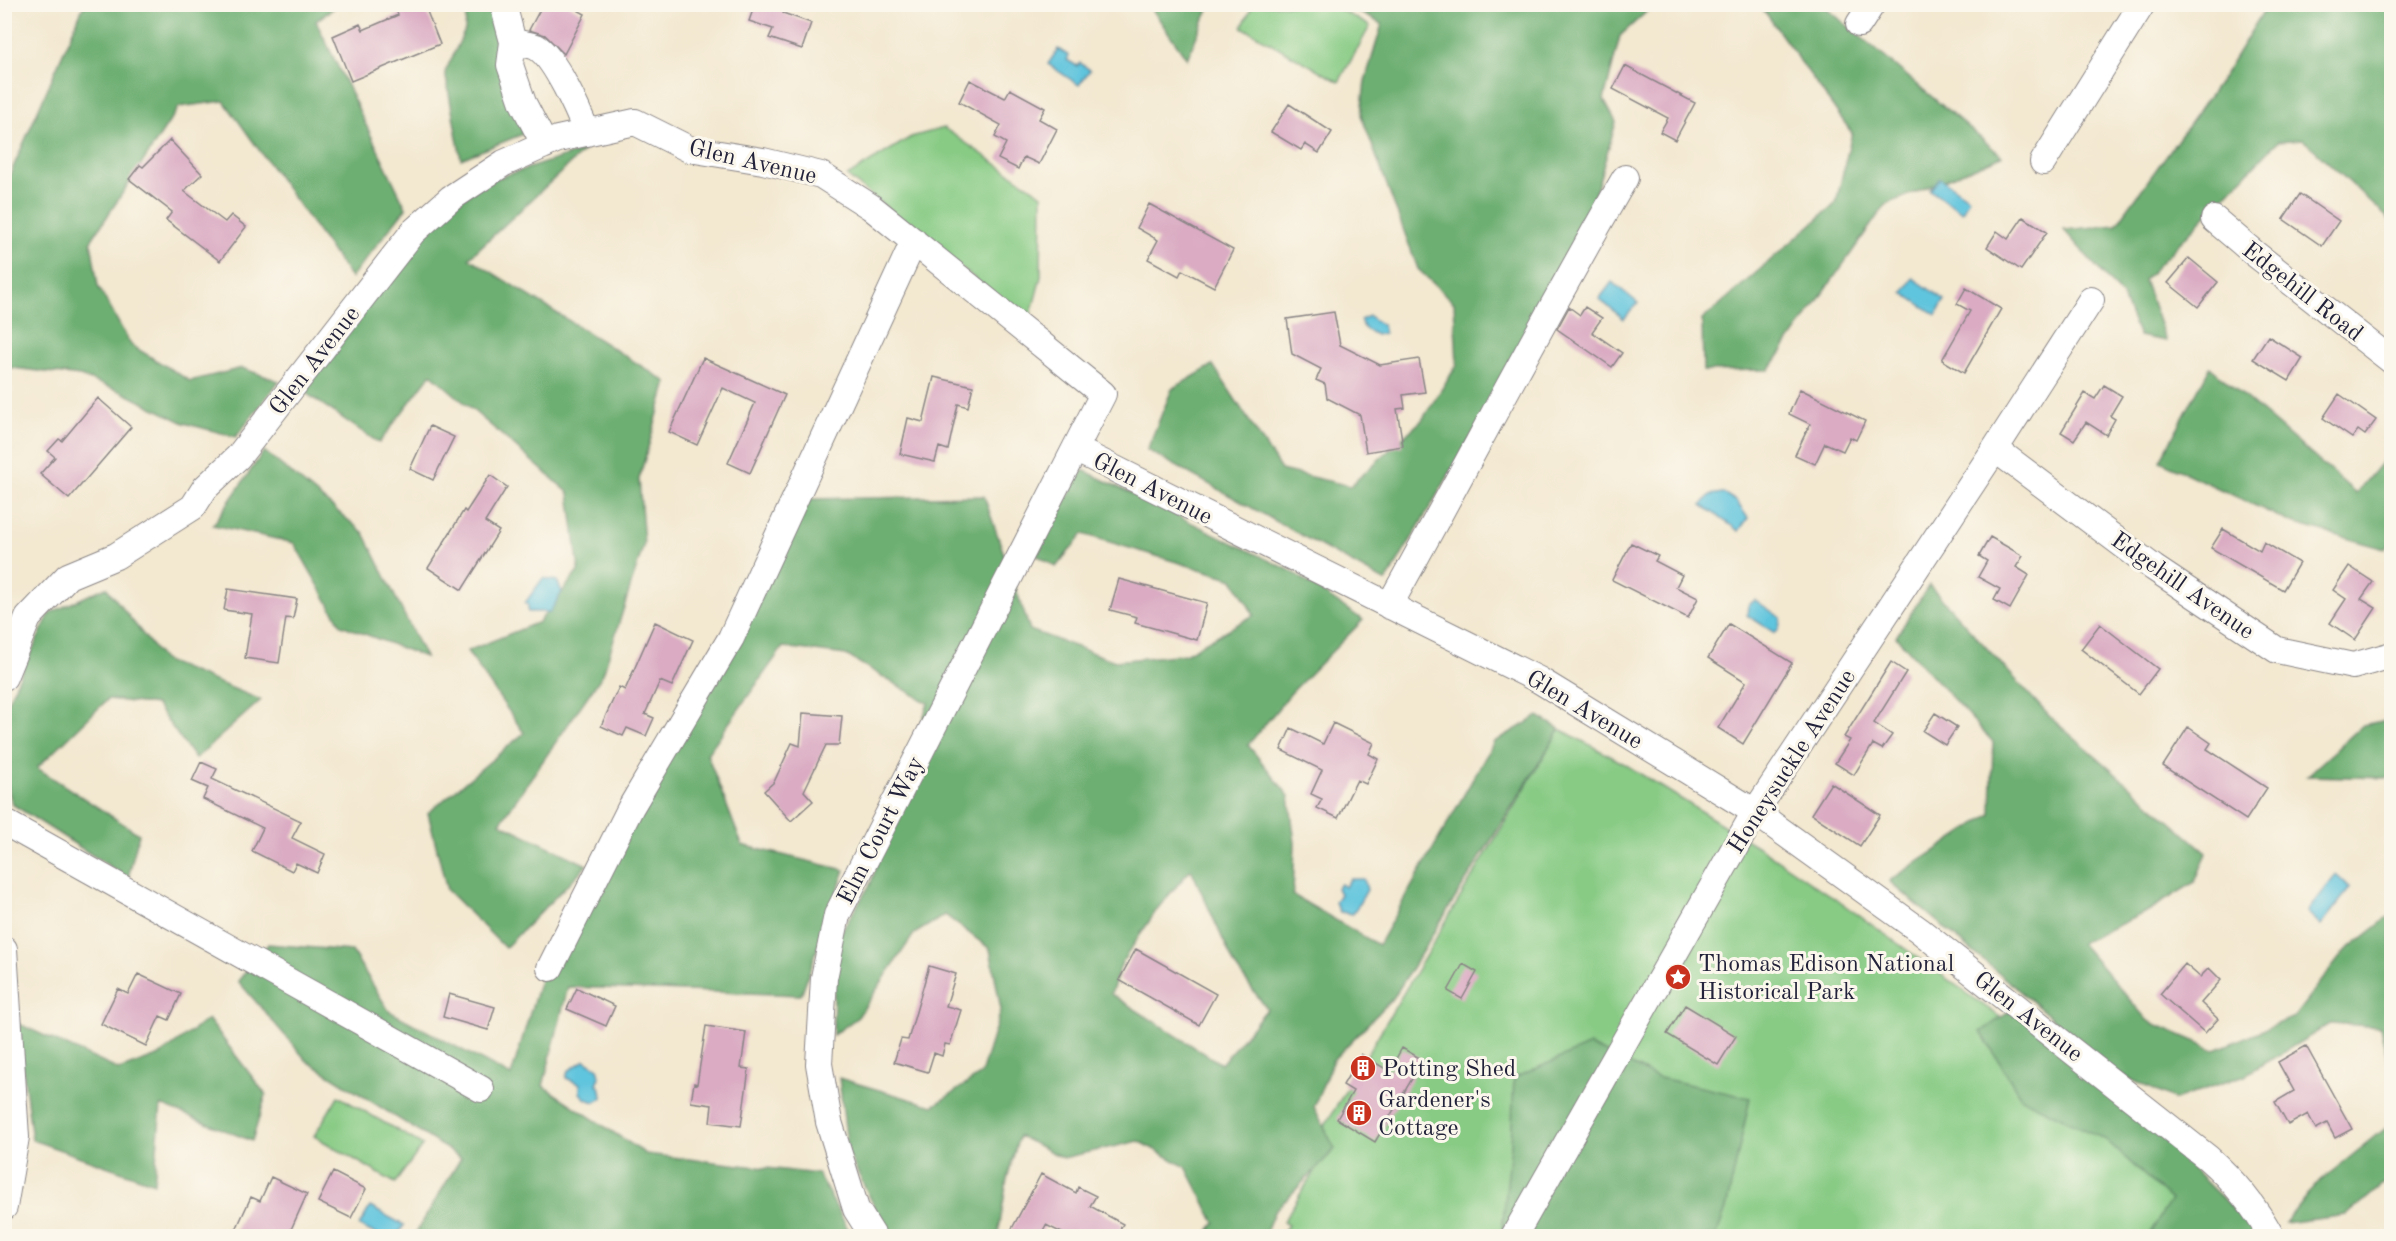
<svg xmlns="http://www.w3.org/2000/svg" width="2396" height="1241" viewBox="0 0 2396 1241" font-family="'Old Standard TT',serif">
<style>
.green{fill:#87cb84;stroke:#547660;stroke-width:1.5}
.forest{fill:#6daf72;stroke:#486856;stroke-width:1.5;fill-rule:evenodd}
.water{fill:#5fc4dd;stroke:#40738c;stroke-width:1.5}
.building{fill:#daabc3}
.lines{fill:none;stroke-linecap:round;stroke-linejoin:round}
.minor-casing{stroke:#8a8586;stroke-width:28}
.minor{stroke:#fff;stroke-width:26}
.labels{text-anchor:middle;stroke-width:6;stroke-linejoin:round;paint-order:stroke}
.street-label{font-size:24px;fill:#22223b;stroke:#fbf7ec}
.poi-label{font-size:24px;fill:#22223b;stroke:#fbf7ec;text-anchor:start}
</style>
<rect width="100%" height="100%" fill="#fbf7ec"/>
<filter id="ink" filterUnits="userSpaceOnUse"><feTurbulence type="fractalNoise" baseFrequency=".0167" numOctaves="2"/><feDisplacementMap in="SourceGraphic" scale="12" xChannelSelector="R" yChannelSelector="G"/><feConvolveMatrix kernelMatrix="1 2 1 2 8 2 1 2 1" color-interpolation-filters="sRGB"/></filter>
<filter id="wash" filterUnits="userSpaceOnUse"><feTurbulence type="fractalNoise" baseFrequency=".008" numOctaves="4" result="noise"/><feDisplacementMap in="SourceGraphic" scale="24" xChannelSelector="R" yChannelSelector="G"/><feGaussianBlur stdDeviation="1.35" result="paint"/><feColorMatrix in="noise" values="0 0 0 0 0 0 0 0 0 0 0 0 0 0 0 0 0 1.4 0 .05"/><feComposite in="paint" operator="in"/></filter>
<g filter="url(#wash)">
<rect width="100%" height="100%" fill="#f3e8d0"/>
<path class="green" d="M1253,5H1332L1370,26L1339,82L1242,27Z
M944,128L1042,195L1041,277L1029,322L847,176L911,137Z
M1560,729L1623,763L1760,848L1850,909L2039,1045L2241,1236H1281L1288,1225L1283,1222L1320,1162L1308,1154Z
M338,1096L423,1145L395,1183L314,1136Z"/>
<path class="forest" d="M84,5H338L316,21L406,208L351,278L224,101L179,107L91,241L98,286L131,345L190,381L242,368L279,381L236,437L184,423L122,392L80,376L5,367V186Z
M467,5H492L523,134L461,159L445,72L465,30Z
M1149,5H1210L1187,59Z
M1345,5H1654L1620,36L1604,100L1616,122L1577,257L1386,582L1147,450L1172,389L1213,365L1281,470L1350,486L1422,420L1457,365L1454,303L1418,269L1361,115L1365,81L1382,24Z
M1760,5H1823L2002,156L1885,205L1769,370L1703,371L1702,320L1836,203L1852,133Z
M2267,5H2391V221L2303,139L2278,141L2144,280L2166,341L2139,336L2122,296L2064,230L2116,225L2223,77Z
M585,150L469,258L667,382L639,479L644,544L603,674L500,823L587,865L505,948L447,890L428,813L524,733L467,651L539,622L579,570L569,493L431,374L379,443L303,391L421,230L485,182Z
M2210,367L2356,493L2391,451V541L2385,549L2292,523L2160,461Z
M264,451L364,533L425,657L341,625L294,543L213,525Z
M1083,470L1291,571L1363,620L1291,693L1248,745L1289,796L1295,843L1293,895L1378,945L1494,742L1538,716L1560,729L1394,997L1333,1060L1314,1107L1335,1149L1274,1212L1264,1236H1205L1215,1223L1186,1167L1139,1141L1063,1158L1019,1136L1007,1179L998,1236H889L848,1153L839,1078L933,1106L981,1074L1001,1010L990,949L945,915L914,934L858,1017L833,1035L835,942L871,883L928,703L846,655L783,647L707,754L742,845L845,870L801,995L568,987L543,1086L646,1154L818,1174L852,1236H414L461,1158L307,1061L238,981L268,944L352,951L389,1011L511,1076L540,980L803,499L984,496L1030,630L1115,661L1185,654L1254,615L1233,579L1083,534L1056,567L1035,554ZM1191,869L1235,966L1267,1009L1221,1064L1111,994L1122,962L1158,908Z
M1929,585L2051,718L2207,853L2195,882L2148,911L2081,943L2148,1021L2215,1050L2294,1017L2343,953L2391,915V1074L2380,1027L2332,1023L2245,1075L2175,1100L2117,1073L1889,881L1991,814L1993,742L1896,637Z
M106,587L163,660L261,700L195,759L156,705L108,699L37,768L139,834L128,878L12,804L5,775L4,709L50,613Z
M2391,719V778L2307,776L2363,725Z
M2013,1009L2149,1125L2260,1236H2148L2171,1200L2106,1140L2021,1098L1981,1032Z
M208,1019L266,1095L252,1141L161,1105L154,1183L32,1140L17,1023L119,1070L160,1055Z
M1590,1045L1656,1077L1750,1098L1726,1209L1716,1236H1494L1502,1230L1511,1145L1514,1078Z
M2391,1124V1178L2347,1215L2285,1223L2314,1186Z"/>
<path class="water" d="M1058,49L1069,56L1067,60L1077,66L1080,63L1090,70L1079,85L1048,64Z
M1940,178L1969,198L1962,212L1930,190Z
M1913,278L1945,300L1936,315L1903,293Z
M1612,282L1638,303L1624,319L1599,299Z
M1369,316L1383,326L1384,333L1376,335L1365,329L1360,320Z
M1723,493L1736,501L1748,518L1739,531L1702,505L1710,495Z
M543,578L557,581L562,592L550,612H528V605L525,603Z
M1755,600L1781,618L1779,628L1775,633L1747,615L1748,606Z
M2336,875L2350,888L2321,925L2307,912Z
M1350,879H1364L1367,890L1353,914L1340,912L1335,902L1340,894L1337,888L1339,885L1341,884L1345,887Z
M585,1060L598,1068L600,1076L597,1084L601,1089L602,1098L595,1102L586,1099L580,1093V1084L566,1078L568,1071Z
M370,1207L404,1225L397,1236H380L359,1226Z"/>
<g id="blocks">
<path class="building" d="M407,4H424L440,44L351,81L333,36L360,24L363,30L398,15L396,9Z
M543,4H567L585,14L564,54L545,35L529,30Z
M755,4H786L783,13L811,23L802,49L769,38L773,29L749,21Z
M1625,66L1695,103L1675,140L1660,132L1668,118L1613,89Z
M970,80L1005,98L1010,89L1045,108L1039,119L1057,129L1039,164L1024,157L1018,169L998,159L1006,143L995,137L1001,125L959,102Z
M1289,104L1332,132L1319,153L1305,144L1301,150L1271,132Z
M170,140L202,174L184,191L225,222L231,215L246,227L220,261L166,220L172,212L129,179L140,165L143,167Z
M2300,194L2339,221L2322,246L2283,219Z
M1149,204L1233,250L1214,287L1182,270L1179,276L1148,259L1158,240L1137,228Z
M2023,217L2047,232L2021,270L1987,247L1997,231L2008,239Z
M2189,258L2218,282L2198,307L2168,283Z
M1966,288L2001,309L1964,373L1942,360L1970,311L1957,304Z
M1569,307L1580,315L1585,307L1602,318L1592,332L1622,353L1612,367L1557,329Z
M1334,312L1340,345L1380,365L1419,359L1425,392L1403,395L1405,408L1397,409L1403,446L1366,452L1360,415L1327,398L1325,384L1316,380L1321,369L1292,354L1287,319Z
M2268,336L2303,358L2289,381L2253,359Z
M703,358L785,395L750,473L728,463L755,403L723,388L697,445L669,432Z
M934,377L973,386L968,407L958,404L948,450L939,447L935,462L900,454L908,418L923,422Z
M2104,385L2122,396L2110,416L2115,419L2106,435L2086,422L2074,440L2061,432L2085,393L2095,399Z
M1800,389L1865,421L1856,440L1850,437L1843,451L1825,443L1815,464L1795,455L1810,424L1789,414Z
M2339,394L2376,420L2365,435L2358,430L2352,438L2323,418Z
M98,398L131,427L69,499L40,474L55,457L48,451L59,439L62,441Z
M430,426L454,437L433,480L410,469Z
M490,475L507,487L485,522L499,531L462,590L428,568L464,510L466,512Z
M2223,529L2260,551L2264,542L2299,563L2283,590L2211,548Z
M1990,537L2023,556L2016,567L2029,575L2010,609L1994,600L2000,589L1978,577L1987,561L1979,556Z
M1631,543L1658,556L1655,561L1682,575L1676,587L1698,598L1688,618L1612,580Z
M2349,566L2373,582L2361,599L2376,608L2355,640L2330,623L2346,599L2333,590Z
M1119,579L1207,603L1197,640L1135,623L1137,617L1110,610Z
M228,589L297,599L293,619L286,618L279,663L245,658L252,614L224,610Z
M655,622L693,640L672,686L660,681L645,714L654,718L646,736L627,728L623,736L601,726L619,687L625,690Z
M1729,624L1792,663L1743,744L1718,728L1746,682L1708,658Z
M2100,624L2158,669L2139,694L2081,649Z
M1891,662L1906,672L1874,723L1892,735L1882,749L1873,744L1854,775L1835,763L1850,740L1844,737Z
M803,713L842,716L839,745H826L804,791L813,801L791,821L764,791L774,782L792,743L800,746Z
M1935,713L1957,727L1945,745L1923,731Z
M1333,723L1374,743L1369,754L1378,759L1366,784L1357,780L1338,818L1317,808L1322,799L1311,794L1322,770L1281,750L1291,728L1323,744Z
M2188,727L2211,743L2207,749L2267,788L2246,820L2163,766Z
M201,762L217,769L212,779L301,821L292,838L325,854L317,873L296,863L292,871L252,851L263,828L203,799L208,788L192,781Z
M1831,783L1880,815L1860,846L1811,814Z
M1136,949L1216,994L1199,1025L1119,980Z
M1463,964L1477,972L1462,999L1448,991Z
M2185,964L2200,977L2209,968L2221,980L2201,1003L2218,1019L2205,1033L2160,994Z
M929,966L956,974L946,1006L961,1010L950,1045L945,1044L942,1056L934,1053L928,1072L894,1062L901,1039L908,1040Z
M138,974L181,994L169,1020L160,1016L146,1046L101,1024L118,989L128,994Z
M577,988L615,1006L606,1026L567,1009Z
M449,994L495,1007L488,1030L443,1017Z
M1685,1005L1736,1036L1718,1065L1667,1034Z
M706,1026L746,1032L741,1068L749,1069L741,1126L710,1122L712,1105L691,1102L694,1083L697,1084Z
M2306,1046L2352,1129L2335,1138L2327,1123L2316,1129L2308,1114L2288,1125L2275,1102L2294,1091L2278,1062Z
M1402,1048L1423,1060L1375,1142L1337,1119L1353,1091L1343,1085L1361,1054L1389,1071Z
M333,1172L366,1189L351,1218L318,1202Z
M1041,1174L1076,1193L1078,1187L1096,1196L1090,1206L1123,1224L1116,1236H1068L1046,1225L1040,1236H1008Z
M271,1177L307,1194L288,1236H233L251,1197L260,1201Z"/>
</g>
</g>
<g filter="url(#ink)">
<use href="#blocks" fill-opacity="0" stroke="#8a8586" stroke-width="1.5"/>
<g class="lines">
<g class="minor-casing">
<path id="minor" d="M503,4L513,42L510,65L523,103L545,145
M1859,24L1872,4
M513,42C520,44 530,44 536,47C555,57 579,113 587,133
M2043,162L2142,4
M2214,219L2254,253L2392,361
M1075,449L1539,680L1755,812L1919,930L2208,1158C2234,1181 2254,1205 2271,1236
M1995,449L2154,568L2277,650L2353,666L2392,655
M1389,606C1468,464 1543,319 1625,178
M4,677L28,618L68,576L116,556L193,507L205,488L238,457L413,232L451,198L504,163L558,139L635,122L689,149L763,161L821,175L871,207L1103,394L837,915L824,978L819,1064L829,1122L856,1209L873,1236
M4,822L481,1089
M4,949L16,1137L4,1207
M550,968L631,807L731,638L914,241
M1514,1236L1755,812L1995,449L2091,300"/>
</g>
<use href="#minor" class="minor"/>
</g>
</g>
<defs>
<g id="sight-disc" transform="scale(1.35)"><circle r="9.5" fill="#c8321e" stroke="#fbf7ec"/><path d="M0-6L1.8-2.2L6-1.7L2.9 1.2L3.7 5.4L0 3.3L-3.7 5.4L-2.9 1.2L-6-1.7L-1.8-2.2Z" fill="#fff"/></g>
<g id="building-disc" transform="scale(1.35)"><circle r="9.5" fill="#c8321e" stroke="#fbf7ec"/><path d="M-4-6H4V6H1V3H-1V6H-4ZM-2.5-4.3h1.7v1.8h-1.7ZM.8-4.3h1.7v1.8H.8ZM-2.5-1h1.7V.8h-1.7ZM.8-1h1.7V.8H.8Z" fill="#fff"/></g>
</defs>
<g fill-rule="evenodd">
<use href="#sight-disc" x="1678" y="977"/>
<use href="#building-disc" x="1363" y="1068"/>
<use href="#building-disc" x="1359" y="1113"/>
</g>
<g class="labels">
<g class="street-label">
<text transform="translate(753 161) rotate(13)" y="8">Glen Avenue</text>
<text transform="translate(2303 291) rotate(38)" y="8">Edgehill Road</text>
<text transform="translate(314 360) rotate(-52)" y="8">Glen Avenue</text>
<text transform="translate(1153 488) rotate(27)" y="8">Glen Avenue</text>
<text transform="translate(2183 585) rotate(35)" y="8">Edgehill Avenue</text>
<text transform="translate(1585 709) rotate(31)" y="8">Glen Avenue</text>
<text transform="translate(1791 761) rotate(-57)" y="8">Honeysuckle Avenue</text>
<text transform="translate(880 830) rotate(-63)" y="8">Elm Court Way</text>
<text transform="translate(2029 1016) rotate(38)" y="8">Glen Avenue</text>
</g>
<g class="poi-label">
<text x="1698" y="971">Thomas Edison National<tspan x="1698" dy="28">Historical Park</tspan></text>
<text x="1382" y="1076">Potting Shed</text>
<text x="1378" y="1107">Gardener's<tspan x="1378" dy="28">Cottage</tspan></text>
</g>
</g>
<rect width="2396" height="1241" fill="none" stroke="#fbf7ec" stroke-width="24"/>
</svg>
